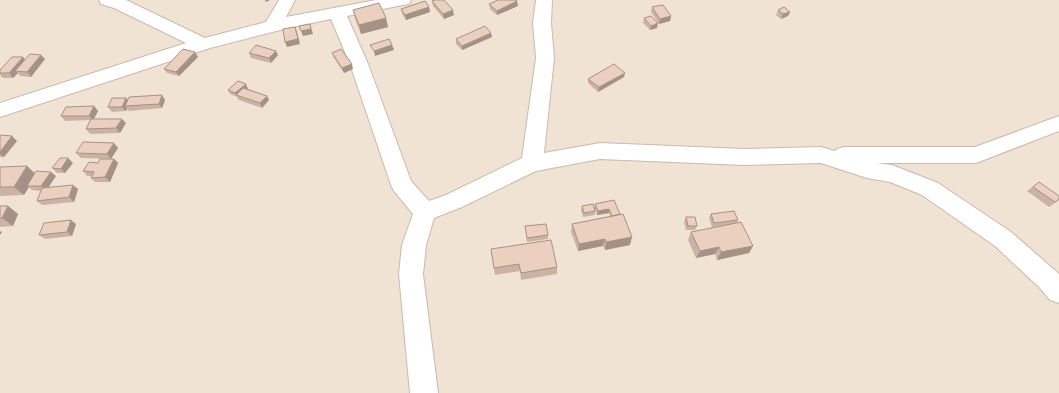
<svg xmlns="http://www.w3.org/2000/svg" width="1059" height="393" viewBox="0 0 1059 393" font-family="'Roboto Condensed',sans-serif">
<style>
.residential{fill:#f1e3d4}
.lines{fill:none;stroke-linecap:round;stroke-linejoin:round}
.minor-casing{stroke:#cab9ac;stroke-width:2}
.minor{fill:#fff;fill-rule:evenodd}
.wall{fill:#cbb3a4}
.shaded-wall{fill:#a59286}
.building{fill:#ecd0bf;stroke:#a59286}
</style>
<rect width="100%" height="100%" fill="#faf1e5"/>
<path class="residential" d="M0,0H1059V393H0Z"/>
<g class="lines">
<g class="minor-casing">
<path id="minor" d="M99,0H126L205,38L266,22L279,0H295L286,17L376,0H411L409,4L403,5L347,16L368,64L411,181L429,201L446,195L522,158L536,58L533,23L536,0H552L551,23L554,58L544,153L600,143L744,149L821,147L835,151L837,149L844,147H975L1059,116V131L976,163H877L892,165L938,183L1011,232L1059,274V303L1050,300L1040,288L995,246L922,195L890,182L867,178L821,163L744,165L600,159L536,171L462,207L434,218L426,245L423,274L438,393H410L399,274L402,245L413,214L394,191L391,185L350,64L331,19L288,28L210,48L0,117V103L186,43L114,8L101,4Z"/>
</g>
<use href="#minor" class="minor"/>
</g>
<path class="wall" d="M432,1L454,15L444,19L433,6Z
M517,1L518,6L497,15L490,9L489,4Z
M429,7L430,12L406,20L402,14L401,9Z
M652,7L671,16L670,21L659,24L651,12Z
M353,10L386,18L388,27L361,34L355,19Z
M778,10L790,12L788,16L781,19L776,15Z
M644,18L657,28L650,30L643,23Z
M491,33L492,37L462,50L456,44V39Z
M276,51L278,55L271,63L251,58L249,53Z
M332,53L353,69L344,73L334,58Z
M23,57L25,60L45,59L31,77L20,76L18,73L13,78H3L0,75V70Z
M198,57L179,76L167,73L164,69Z
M624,77L598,92L588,83V79Z
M248,89L267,96L269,100L262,108L239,100L237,97L230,94L228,90Z
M126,98L128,100H165L162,108L129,111L127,109L126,111L112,112L108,107Z
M94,106L98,111L94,119L126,123L120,133L90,134L86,129L91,120L65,121L61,116Z
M0,135L12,136L17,141L4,157H0Z
M118,148L111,159L81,158L76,153Z
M114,159L118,163L110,182H95L91,178L92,176H87L83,171Z
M73,163L65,173H57L52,168Z
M27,166L35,173L56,176L48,187L78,189L74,202L42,205L37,201L41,191L32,190L29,187L24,195L0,196V167Z
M1039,182L1059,200L1049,207L1027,191Z
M614,200L630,245L605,250L603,246L578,251L571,232L572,224L610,216L609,213L597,215L595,210V215L583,217L581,210L582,206L594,208L595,204Z
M0,206H8L18,214L13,226L0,227Z
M711,214L738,220L737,223L753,246L749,253L717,260L715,254L696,258L688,240L691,232L721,226L712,227L709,218Z
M686,217L697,226L695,230H686L684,222Z
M76,224L72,236L45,239L39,235Z
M525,226L548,235V239L527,242Z
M491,249L557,267V274L521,280L520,271L495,275Z"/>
<path class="shaded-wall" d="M265,0H270L266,2Z
M517,1L518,6L497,15V11Z
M429,7L430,12L406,20L405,15Z
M453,10L454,15L444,19L443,14Z
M790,12L788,16L781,19L783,14Z
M671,16L670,21L659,24L660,19Z
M386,18L388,27L361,34L359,25Z
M658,23L657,28L650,30L651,26Z
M310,24L313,34L303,36L301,31Z
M295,27L297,32L300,44L287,47L285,42Z
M491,33L492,37L462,50V46Z
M392,45L394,50L375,56L374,51Z
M276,51L278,55L271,63L269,58Z
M195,52L198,57L179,76L176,72Z
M41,55L45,59L31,77L27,72Z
M23,57L27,62L15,71L18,73L13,78L9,73Z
M352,64L353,69L344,73L342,68Z
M625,73L624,77L598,92L599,87Z
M246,84L248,89L240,96L237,95L235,93Z
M162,95L165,100L162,108L159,104Z
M267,96L269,100L262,108L260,103Z
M126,98L130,103L125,106L127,109L126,111L122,107Z
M94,106L98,111L93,120L89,116Z
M122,119L126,123L120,133L116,128Z
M12,136L17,141L4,157L0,154V152Z
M114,143L118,148L111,159L107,154Z
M68,158L73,163L65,173L61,169Z
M114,159L118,163L110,182L105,177Z
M27,166L36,175L27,186L29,187L24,195L14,187Z
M51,172L56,176L46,191L41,186Z
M73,185L78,189L74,202L69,197Z
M8,206L18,214L13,226L2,218Z
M609,209V213L597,215L598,211Z
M71,220L76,224L72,236L67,232Z
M0,231L2,232L0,235Z
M632,237L630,245L605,250L606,242Z
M605,239L603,246L578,251L579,244Z
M753,246L749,253L717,260L721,252Z
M719,247L715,254L696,258L700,251Z"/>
<path class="building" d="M435,0H444L453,10L443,14L432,1Z
M498,0H516L517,1L497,11L489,4Z
M425,1L429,7L405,15L401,9Z
M379,3L386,18L359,25L353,10Z
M663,5L671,16L660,19L652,7Z
M784,7L790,12L783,14L778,10Z
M651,16L658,23L651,26L644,18Z
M310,24L311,29L301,31L299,26Z
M485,26L491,33L462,46L456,39Z
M295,27L298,39L285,42L283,29Z
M389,39L392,45L374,51L370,45Z
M256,45L276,51L269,58L249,53Z
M183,49L195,52L176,72L164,69Z
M341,49L352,64L342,68L332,53Z
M30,54L41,55L27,72L15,71Z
M12,57H23L9,73H0V70Z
M614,64L625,73L599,87L588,79Z
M238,81L246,84L235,93L228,90Z
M243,88L267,96L260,103L236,95Z
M162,95L159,104L125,106L129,97Z
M112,98H126L122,107H108Z
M94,106L89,116H61L66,107Z
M91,119H122L116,128L86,129Z
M0,135L12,136L0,152Z
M83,142L114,143L107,154L76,153Z
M60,158H68L61,169L52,168Z
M100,159H114L105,177L91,178L94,172L83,171L89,162L98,163Z
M27,166L14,187H0V167Z
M36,171L51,172L41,186H27Z
M1039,182L1059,196V199L1055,202L1033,187Z
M73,185L69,197L37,201L42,188Z
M614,200L620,214L612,216L609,209L598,211L595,204Z
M593,204L595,211L584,213L582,206Z
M0,206H8L2,218H0Z
M734,211L738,220L714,223L711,214Z
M623,214L632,237L606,242L605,239L579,244L572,224Z
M686,217H695L697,226H688Z
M71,220L67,232L39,235L44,223Z
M741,222L753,246L721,252L719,247L700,251L691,232Z
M546,224L548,235L527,238L525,226Z
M551,240L557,267L521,273L519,264L494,268L491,249Z"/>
</svg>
